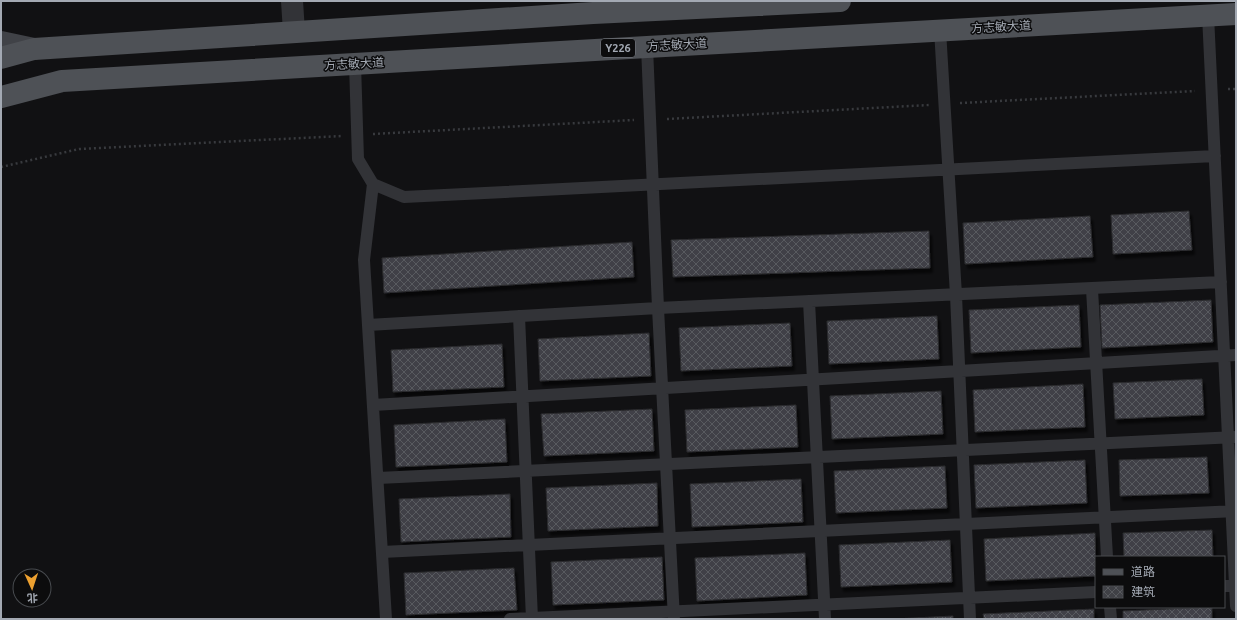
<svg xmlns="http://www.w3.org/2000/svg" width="1237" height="620" viewBox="0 0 1237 620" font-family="Ubuntu,'Noto Sans SC',sans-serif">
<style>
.building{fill:url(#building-cross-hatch);stroke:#2b2b2e;filter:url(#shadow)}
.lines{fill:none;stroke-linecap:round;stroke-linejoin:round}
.path{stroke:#383a3e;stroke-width:2.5;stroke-dasharray:2 3;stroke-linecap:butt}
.service{stroke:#323337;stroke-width:12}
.minor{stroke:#323337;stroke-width:22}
.secondary{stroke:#404247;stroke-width:22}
.primary{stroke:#4e5156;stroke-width:22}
.labels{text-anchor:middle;stroke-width:3;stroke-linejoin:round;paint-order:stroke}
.shield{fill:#0c0c0d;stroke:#767a81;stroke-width:1}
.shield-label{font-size:11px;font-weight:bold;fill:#a3a9b3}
.street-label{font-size:12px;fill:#a3a9b3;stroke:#0c0c0d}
</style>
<defs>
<pattern id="building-cross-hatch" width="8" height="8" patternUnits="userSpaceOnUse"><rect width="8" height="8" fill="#404146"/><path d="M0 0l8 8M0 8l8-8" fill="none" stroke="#585a5e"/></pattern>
<filter id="shadow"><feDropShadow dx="2.5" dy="4.5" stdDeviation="1" flood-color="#0009"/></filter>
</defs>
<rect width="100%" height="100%" fill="#111113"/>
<path class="building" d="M1189,211L1192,250L1113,254L1111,215Z
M1090,216L1093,257L965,264L963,223Z
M929,231L930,268L673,277L671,240Z
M632,242L634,277L384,293L382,258Z
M1211,300L1213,342L1102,348L1100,305Z
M1079,305L1081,347L971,353L969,310Z
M937,316L939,359L829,364L827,321Z
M790,323L792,366L681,371L679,328Z
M649,333L651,376L540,381L538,339Z
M502,344L504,387L393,392L391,350Z
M1202,379L1204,415L1115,419L1113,383Z
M1083,384L1085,427L975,432L973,390Z
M941,391L943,434L832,439L830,396Z
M796,405L798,447L687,452L685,410Z
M652,409L654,451L544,456L541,414Z
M505,419L507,462L396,467L394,425Z
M1207,457L1209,493L1120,496L1119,460Z
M1085,460L1087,503L976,508L974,465Z
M945,466L947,508L836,513L834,471Z
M801,479L803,522L692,527L690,484Z
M657,483L658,526L548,531L546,488Z
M510,494L511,537L401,542L399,499Z
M1212,530L1213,557H1124L1123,533Z
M1095,533L1096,576L986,581L984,539Z
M950,540L952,582L841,587L839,545Z
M805,553L807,595L697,601L695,558Z
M662,557L664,600L553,605L551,562Z
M514,568L517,610L406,615L404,573Z
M1212,607V619H1123V611Z
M1094,609V619H984L983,614Z
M953,616V619H893Z"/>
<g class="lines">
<path class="path" d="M1228,89H1236
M960,103L1195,91
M667,119L929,105
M373,134L634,120
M1,167L79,149L342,136"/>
<path class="service" d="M1208,15L1236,606
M940,30L956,295L970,619
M647,47L658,308L674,619
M355,64L358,159L373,184L404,197L1215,156
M373,184L364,260L386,619
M1092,289L1107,557
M809,301L825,619
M519,316L532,619
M368,325L658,308L1221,282
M373,405L1236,355
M378,478L1236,437
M382,552L1236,511
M1224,586H1236
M1110,607L1111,619
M510,619L1096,592"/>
<path class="minor" d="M292,1L294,32"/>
<path class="secondary" d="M1,42L34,49"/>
<path class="primary" d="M1,58L34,49L593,13L840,1
M1,97L62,81L647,47L1236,14"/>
</g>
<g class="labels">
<rect class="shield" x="601" y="39" width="34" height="18" rx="3"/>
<g class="shield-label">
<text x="618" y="52">Y226</text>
</g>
<g class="street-label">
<text transform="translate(1001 27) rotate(-3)" y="4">方志敏大道</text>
<text transform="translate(677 45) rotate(-3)" y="4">方志敏大道</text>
<text transform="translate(354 64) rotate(-3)" y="4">方志敏大道</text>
</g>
</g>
<rect width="1237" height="620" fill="none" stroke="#a3a9b3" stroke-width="4"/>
<rect x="1095" y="556" width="130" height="52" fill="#0c0c0d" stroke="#484b4f"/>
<rect x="1103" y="569" width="20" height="6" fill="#4e5156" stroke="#484b4f"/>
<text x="1131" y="576" font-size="12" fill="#a3a9b3">道路</text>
<rect x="1103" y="586" width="20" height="12" fill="url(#building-cross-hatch)" stroke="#484b4f"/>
<text x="1131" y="596" font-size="12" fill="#a3a9b3">建筑</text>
<g transform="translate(32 588) rotate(177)"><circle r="19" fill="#0c0c0d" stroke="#484b4f"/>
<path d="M0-3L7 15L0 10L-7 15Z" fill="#eca030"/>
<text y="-6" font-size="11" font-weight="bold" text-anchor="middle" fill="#a3a9b3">北</text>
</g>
</svg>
